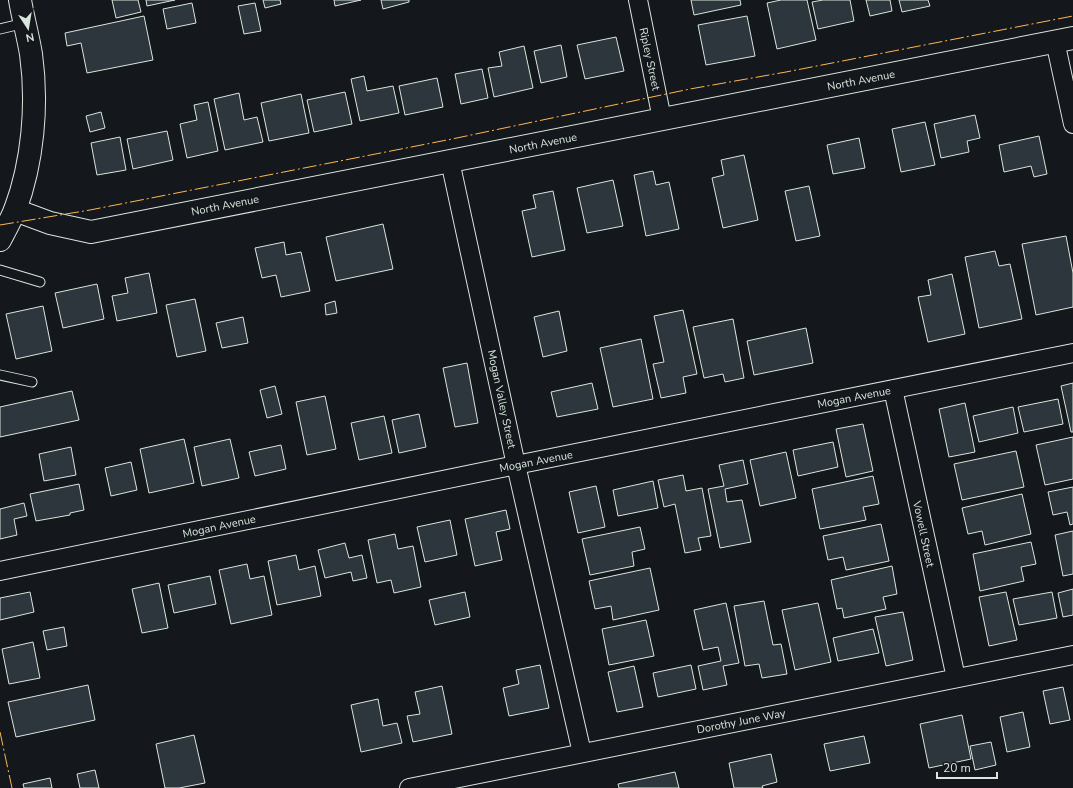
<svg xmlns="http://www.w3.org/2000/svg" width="1073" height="788" viewBox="0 0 1073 788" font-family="'Nunito Sans',sans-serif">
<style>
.building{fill:#2c363c;stroke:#d8e6dc}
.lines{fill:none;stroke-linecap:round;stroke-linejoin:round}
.service-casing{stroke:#d8e6dc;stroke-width:11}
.minor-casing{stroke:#d8e6dc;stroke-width:20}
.tertiary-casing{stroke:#d8e6dc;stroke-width:24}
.secondary-casing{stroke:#d8e6dc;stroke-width:24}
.service{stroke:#14181c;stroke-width:9}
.minor{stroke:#14181c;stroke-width:18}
.tertiary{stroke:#14181c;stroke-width:22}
.secondary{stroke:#14181c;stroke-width:22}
.power{stroke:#ffb74d;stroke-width:1;stroke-dasharray:14 3 2 3;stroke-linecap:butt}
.labels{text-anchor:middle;stroke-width:3;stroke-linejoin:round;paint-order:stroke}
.street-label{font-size:11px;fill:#d8e6dc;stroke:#14181c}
</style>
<rect width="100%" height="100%" fill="#14181c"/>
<path class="building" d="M112,0H138L141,12L116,18Z
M146,0H175L147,6Z
M263,0H280L281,4L265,8Z
M334,0H361L335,6Z
M381,0H409V2L383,9Z
M691,0H740L741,5L694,15Z
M781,0H807L816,40L777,49L767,3Z
M823,0H850L854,21L818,29L812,2Z
M866,0H890L892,11L870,16Z
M899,0H928L930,6L902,12Z
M192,3L196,23L167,29L163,9Z
M255,3L261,31L244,34L238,6Z
M144,16L153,60L87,73L81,43L67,46L65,33Z
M747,16L755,56L706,65L698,25Z
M616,37L624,71L585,79L577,45Z
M561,45L567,77L541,83L534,51Z
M524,46L533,88L494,97L488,68L502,66L499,52Z
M482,69L488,98L461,104L455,74Z
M364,76L367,91L393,86L399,113L360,121L351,79Z
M437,78L443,107L405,115L399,86Z
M345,92L352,124L314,132L307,100Z
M239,93L244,120L257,117L263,142L225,150L214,99Z
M301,94L309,133L269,141L261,103Z
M208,102L218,151L187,158L180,124L197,120L194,105Z
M101,112L105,128L90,132L86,116Z
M975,115L980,138L967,141L969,152L941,158L934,124Z
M925,122L935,165L901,172L892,129Z
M167,131L173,160L133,169L127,139Z
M1039,136L1047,174L1034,177L1031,166L1004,172L999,145Z
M120,137L126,170L97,175L91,143Z
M859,138L865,168L833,174L827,145Z
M744,155L758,220L723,228L712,178L724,175L721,160Z
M653,171L656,185L669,182L679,229L646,236L634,175Z
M613,180L623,226L587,233L577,188Z
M809,186L820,236L796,241L785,191Z
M553,191L565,250L532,257L522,211L536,208L533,195Z
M383,224L393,269L336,281L326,237Z
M1066,236L1073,273V307L1036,315L1022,244Z
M284,242L286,255L301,252L310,291L281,297L276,275L262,278L255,248Z
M995,251L999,266L1010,264L1022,319L979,328L965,257Z
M149,273L157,313L117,321L112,296L128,293L125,278Z
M952,274L965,334L928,342L918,297L931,295L928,280Z
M97,284L104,319L63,328L55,293Z
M195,299L206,351L177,357L166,305Z
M335,301L337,313L326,315L325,304Z
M43,306L52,351L16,359L6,314Z
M683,310L697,374L683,377L686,393L661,398L653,364L664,362L654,316Z
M559,311L567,351L543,357L534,317Z
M243,317L248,343L222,348L216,323Z
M733,319L744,378L725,382L723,374L704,378L693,327Z
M806,328L813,363L754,375L747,341Z
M641,339L653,399L613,407L600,348Z
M467,363L478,423L455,427L443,368Z
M592,383L598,409L557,417L551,392Z
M1073,383V432H1071L1061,386Z
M275,386L282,414L267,418L260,390Z
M72,391L79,420L0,437V407Z
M325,396L336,449L307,455L296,402Z
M1058,399L1063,424L1024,432L1018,407Z
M965,403L975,452L949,457L939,409Z
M1013,407L1018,433L979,442L973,416Z
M419,414L426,447L399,453L392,420Z
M384,416L392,453L359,460L351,423Z
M863,424L873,471L846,477L836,429Z
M1073,437V479L1045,485L1036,445Z
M184,439L194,483L149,493L140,449Z
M230,439L239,478L202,486L194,447Z
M833,442L838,467L798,476L793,450Z
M281,445L286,469L255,476L249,452Z
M71,447L76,475L44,481L39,454Z
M1016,451L1024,487L962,500L954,464Z
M786,452L796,498L760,506L750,460Z
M743,460L748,484L725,489L727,502L742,500L751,542L720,548L708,489L724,486L719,465Z
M131,462L137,490L111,496L105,468Z
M683,475L686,491L702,488L711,536L698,538L701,550L685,553L675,504L664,507L658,480Z
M873,476L879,504L863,507L866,520L820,529L812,489Z
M653,481L658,508L618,516L613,490Z
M79,484L84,510L70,513V515L36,521L30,494Z
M596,486L605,527L578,533L569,492Z
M1073,487V524L1070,525L1067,512L1053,515L1048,492Z
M1022,494L1031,534L985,545L982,531L968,534L962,508Z
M24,503L27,516L14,519L17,535L0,539V509Z
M506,510L510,529L496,532L502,560L475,566L465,519Z
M450,520L457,555L425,562L417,527Z
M881,524L889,561L846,570L843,557L828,560L823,536Z
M640,527L645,549L632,552L634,566L590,575L582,539Z
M1073,531V574L1063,576L1055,535Z
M395,534L398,549L413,546L421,587L394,593L391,580L377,583L368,540Z
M1031,542L1036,564L1021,567L1024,581L980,591L973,554Z
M345,543L349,558L362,555L367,578L353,581L351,572L325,578L318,550Z
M296,555L299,570L315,566L321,596L277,605L268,561Z
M247,564L250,579L264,576L272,615L231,624L219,570Z
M892,566L897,594L883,597L886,609L844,618L842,608L837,609L831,580Z
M650,568L659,610L613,620L611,606L595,609L589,581Z
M210,576L216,604L174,613L168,585Z
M159,583L168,628L142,633L132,589Z
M1073,589V615L1063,617L1058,593Z
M30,592L34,612L0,620V598Z
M465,592L470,617L435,625L429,600Z
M1006,592L1017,640L989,646L979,597Z
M1052,592L1057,618L1019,625L1013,599Z
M764,601L773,645L781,644L787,674L762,678L759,664L745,666L734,606Z
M726,603L739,663L723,666L727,685L703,690L698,666L721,661L718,647L703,650L694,610Z
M818,603L831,662L795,670L782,610Z
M903,612L913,660L886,666L875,617Z
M646,620L654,656L609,665L602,629Z
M64,627L67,646L47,650L43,631Z
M873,629L879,653L838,661L833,638Z
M33,642L40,678L9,684L2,649Z
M540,665L549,708L509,716L503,688L519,684L516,670Z
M691,665L696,689L658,697L653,673Z
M634,666L643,707L617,712L608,672Z
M88,685L95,720L16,737L8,702Z
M442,686L452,734L413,742L407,716L420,714L415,692Z
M1063,687L1070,720L1050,724L1043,691Z
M378,699L383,726L397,723L402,743L361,752L351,705Z
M1023,712L1030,747L1007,752L1000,717Z
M962,715L971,759L929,768L920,724Z
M194,735L205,783L179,788H165L156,744Z
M864,736L870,763L830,771L824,744Z
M991,742L996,765L975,770L970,746Z
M771,754L777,782L762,786L763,788H734L729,763Z
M95,770L99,788H80L77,774Z
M675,772L679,788H619L618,784Z
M50,778L52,788H24L23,784Z"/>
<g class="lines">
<g class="service-casing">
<path id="service" d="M0,29L25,23
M0,270L40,282
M0,375L32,382"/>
</g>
<g class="minor-casing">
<path id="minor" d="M638,0L662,119
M1055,41L1073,124
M450,161L516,465L582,753
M893,389L956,678
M0,571L516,465L1073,353
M409,788L1073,655"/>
</g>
<g class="tertiary-casing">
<path id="tertiary" d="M15,210L50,223L91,232L1073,38"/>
</g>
<g class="secondary-casing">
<path id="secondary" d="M0,240C5,230 11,220 15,210C33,162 38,104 31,54C28,36 23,18 20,0"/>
</g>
<use href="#service" class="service"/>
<use href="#minor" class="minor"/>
<use href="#tertiary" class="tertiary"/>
<use href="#secondary" class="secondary"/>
<path class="power" d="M0,225L90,210L452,139L690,89L786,72L1073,16
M0,732L12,788"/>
</g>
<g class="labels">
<g class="street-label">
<text transform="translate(650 59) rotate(78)" y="4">Ripley Street</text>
<text transform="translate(861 80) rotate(-11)" y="4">North Avenue</text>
<text transform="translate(543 143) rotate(-11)" y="4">North Avenue</text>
<text transform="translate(225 205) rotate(-11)" y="4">North Avenue</text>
<text transform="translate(854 397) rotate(-11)" y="4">Mogan Avenue</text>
<text transform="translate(502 399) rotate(78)" y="4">Mogan Valley Street</text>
<text transform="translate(536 461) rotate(-11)" y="4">Mogan Avenue</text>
<text transform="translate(219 526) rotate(-12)" y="4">Mogan Avenue</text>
<text transform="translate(924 534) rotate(78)" y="4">Vowell Street</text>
<text transform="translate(741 721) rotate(-11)" y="4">Dorothy June Way</text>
</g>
</g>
<g transform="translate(28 28) rotate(168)" stroke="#14181c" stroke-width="3" paint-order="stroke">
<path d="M0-3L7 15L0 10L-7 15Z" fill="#d8e6dc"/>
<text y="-6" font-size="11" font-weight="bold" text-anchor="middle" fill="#d8e6dc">N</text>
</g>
<path d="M937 772v6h60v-6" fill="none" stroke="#d8e6dc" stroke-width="2"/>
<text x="943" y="772" font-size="12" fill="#d8e6dc" stroke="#14181c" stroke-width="3" paint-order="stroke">20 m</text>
</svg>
